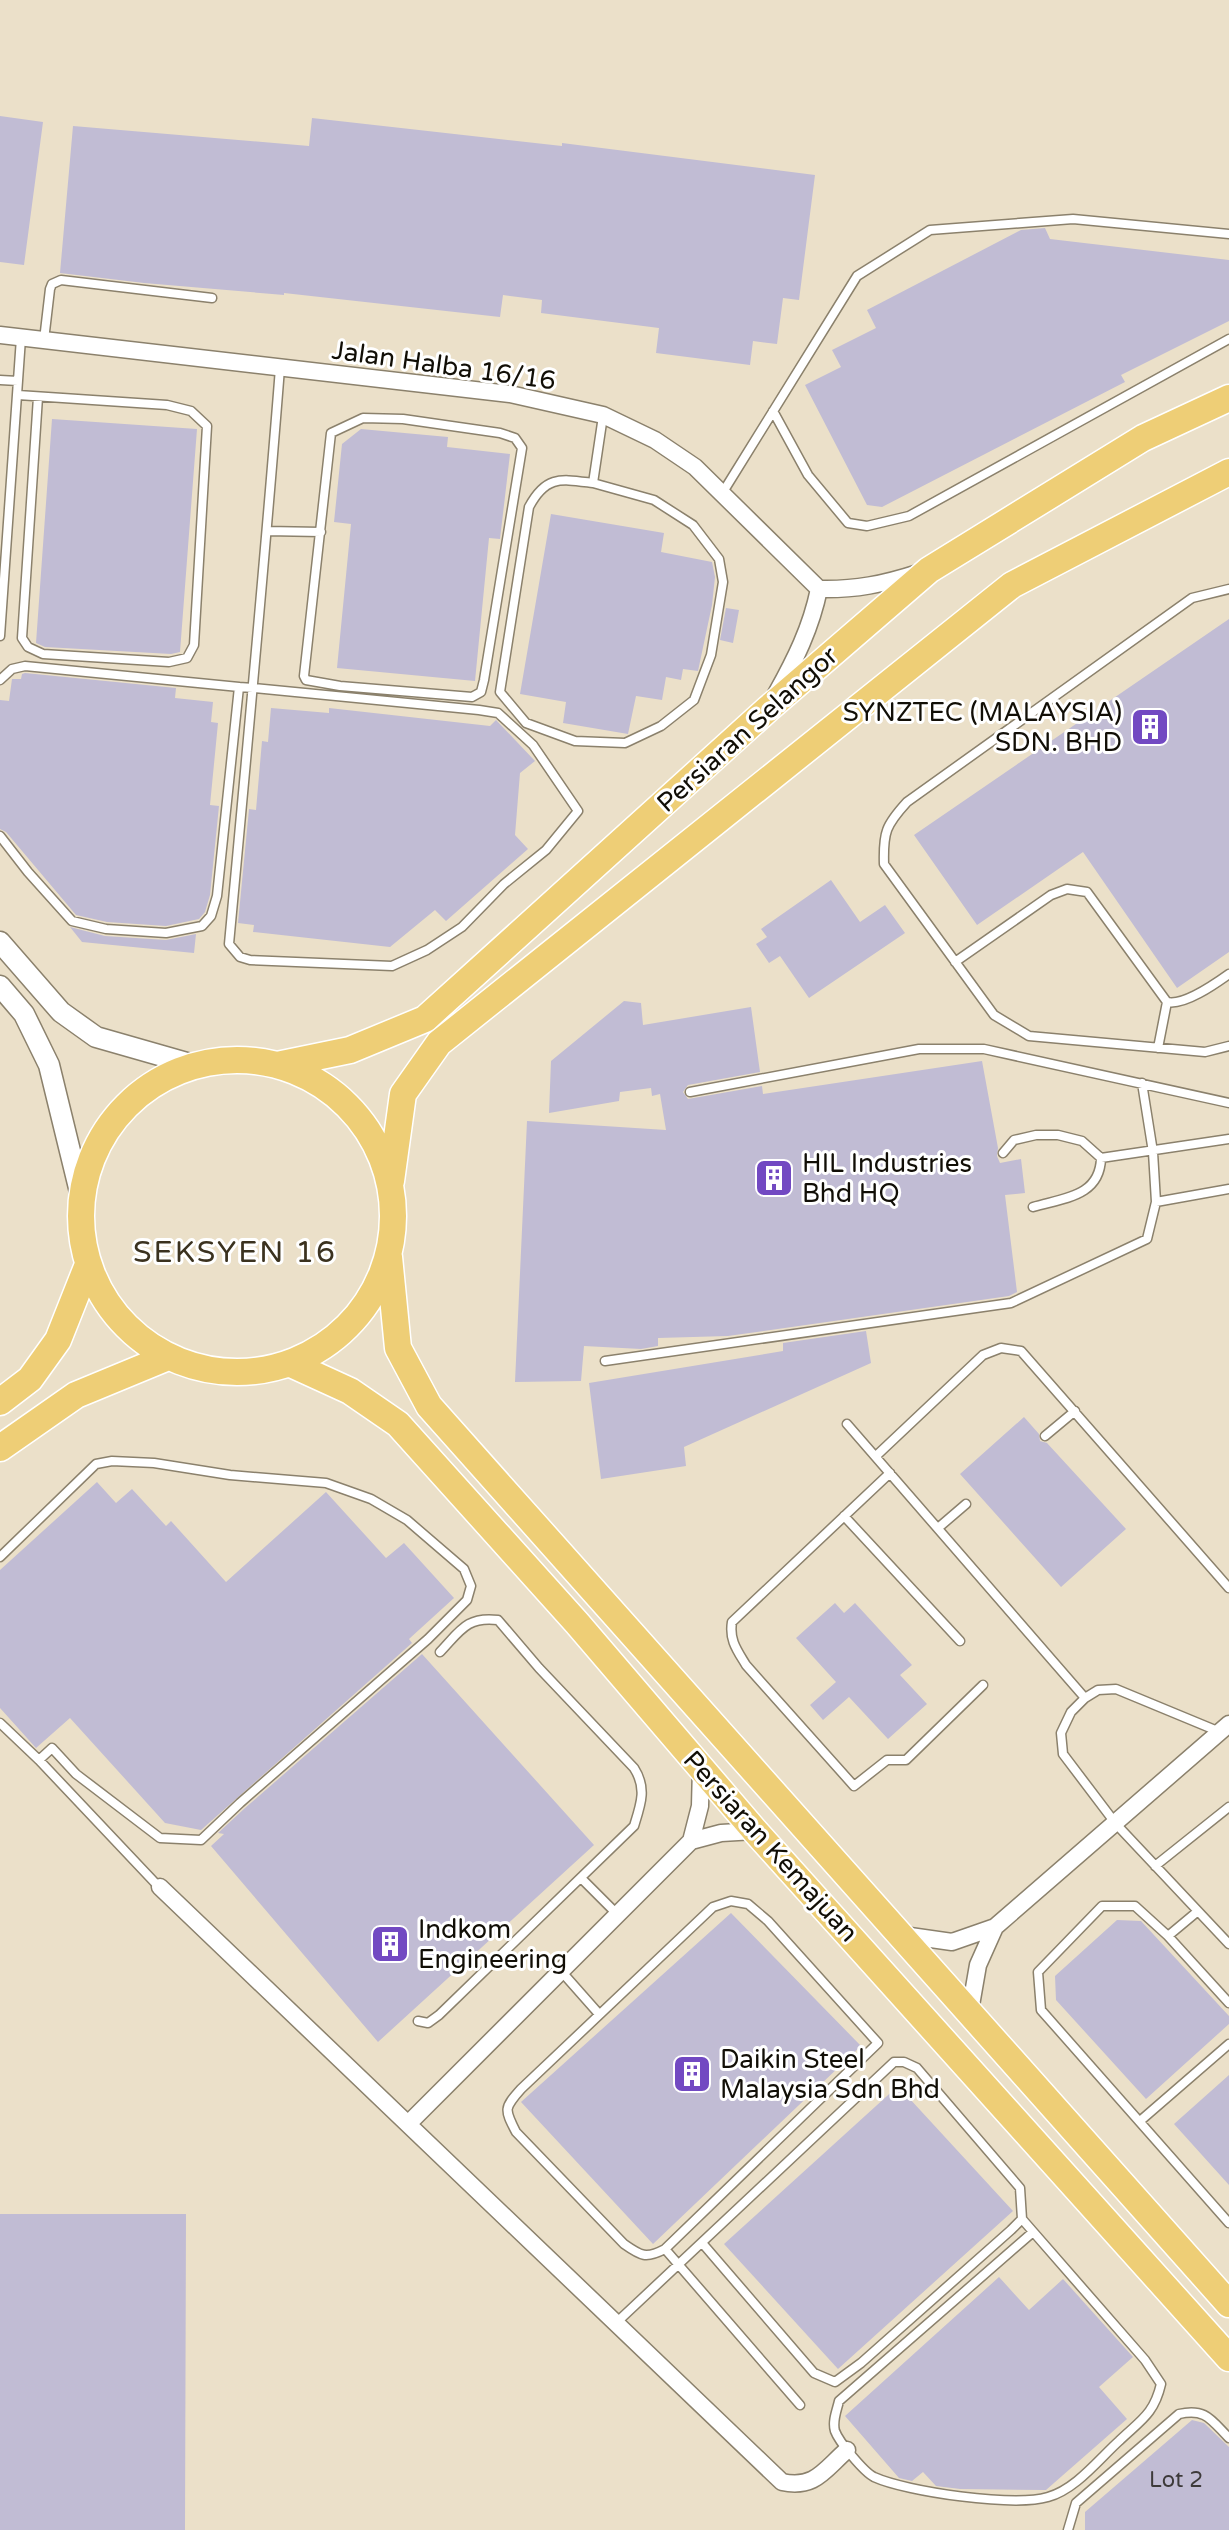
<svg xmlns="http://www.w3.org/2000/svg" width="1229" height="2530" viewBox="0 0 1229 2530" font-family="'Varela Round',sans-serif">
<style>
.building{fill:#c1bcd4}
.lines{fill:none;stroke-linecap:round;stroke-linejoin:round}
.service-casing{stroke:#8b816c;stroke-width:11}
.minor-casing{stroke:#8b816c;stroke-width:19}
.tertiary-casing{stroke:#8b816c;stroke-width:23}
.primary-casing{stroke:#fff;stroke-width:29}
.service{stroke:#fff;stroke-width:8}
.minor{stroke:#fff;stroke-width:16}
.tertiary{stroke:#fff;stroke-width:20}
.primary{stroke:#eece76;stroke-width:26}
.labels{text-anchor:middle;stroke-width:6;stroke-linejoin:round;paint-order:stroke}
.number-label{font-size:22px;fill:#3d3a3a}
.street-label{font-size:26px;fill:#110e06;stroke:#fff}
.poi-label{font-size:26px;fill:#110e06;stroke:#fff;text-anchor:start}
.quarter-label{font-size:30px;letter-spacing:2px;fill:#3b321f;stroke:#fff}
</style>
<rect width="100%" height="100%" fill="#ebe0c9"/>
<path class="building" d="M0,116L43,122L24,265L0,262Z
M312,118L562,146V143L815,175L799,300L783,298L777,344L753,341L750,365L656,353L659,328L541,313L542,300L503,295L500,317L284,293V295L144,283L60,273L73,126L309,146Z
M1045,228L1050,239L1229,260V321L1121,375L1125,382L882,507L867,505L805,385L841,367L832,350L876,328L867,310L1021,230Z
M52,419L197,429L180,652L171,654L45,647L36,643Z
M361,429L448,437L447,447L510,454L500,539L489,538L475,681L337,668L351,524L334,522L342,444Z
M551,514L664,533L661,552L712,562L715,577L712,605L698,671L683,669L681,680L666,677L662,700L636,696L628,734L563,723L566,702L520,694Z
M726,608L739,610L733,643L720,640Z
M1229,619V952L1177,988L1083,852L977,925L914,835Z
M25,673L176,688L175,698L213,702L211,722L218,723L210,805L219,806L210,895L205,912L199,919L166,926L107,922L76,915L6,832L0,829V700L9,701L12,679H21L22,674Z
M271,708L329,713V708L490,726L496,720L535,761L520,773L515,835L528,849L446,921L435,910L390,947L253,932L254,925L238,923L249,809L256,810L262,741L268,742Z
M831,880L860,922L885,905L905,933L809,998L780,956L769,963L756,944L767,937L761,929Z
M70,927L105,936L166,940L196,934L194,953L82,942Z
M624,1001L641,1003L643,1025L751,1007L760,1072L688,1085L683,1092L688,1099L762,1086L763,1094L982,1061L998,1148L997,1156L1000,1163L1021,1159L1025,1193L1005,1195L1017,1292L1009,1296L728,1336L658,1338V1346L641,1349L584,1346L581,1381L515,1382L527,1121L666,1130L660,1094L652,1096L651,1088L620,1092L619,1101L549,1113L551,1061Z
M866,1331L871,1363L684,1447L686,1466L601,1479L589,1383L783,1351V1343Z
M1024,1417L1039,1434L1040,1441L1047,1443L1126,1529L1061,1587L960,1474Z
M97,1482L116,1503L132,1489L166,1526L171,1521L226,1582L326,1492L386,1558L404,1543L454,1598L409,1639L412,1643L201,1830L165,1823L70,1718L36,1748L0,1708V1570Z
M835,1603L844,1613L855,1603L912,1665L900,1675L927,1704L888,1739L849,1697L823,1720L810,1705L836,1682L796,1638Z
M422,1654L594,1845L378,2042L211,1846L224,1834L218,1833L245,1808Z
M731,1913L861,2046L653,2244L521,2102Z
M1117,1920L1141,1921L1229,2016V2024L1146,2099L1056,2000L1055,1976Z
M1229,2075V2185L1174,2124Z
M898,2086L1013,2211L838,2369L724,2244Z
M0,2214H186L185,2530H0Z
M999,2277L1029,2310L1063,2279L1133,2357L1099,2387L1127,2419L1046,2490L960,2489L936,2486L923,2472L912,2481L899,2478L845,2416Z
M1192,2420L1204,2423L1229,2447V2530H1085V2512Z"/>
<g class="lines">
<g class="service-casing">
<path id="service" d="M44,340L50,289L52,284L61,280L212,298
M0,380L18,381
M18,395L167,405L191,411L207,426L194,645L187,658L169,662L43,654L28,647L22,638L38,397
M773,411L808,475L848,523L867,526L909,516L1229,339
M363,418L403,419L500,433L515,438L522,448L484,680L481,692L472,697L340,686L306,680L304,676L331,433Z
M593,483L654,500L693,525L719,559L723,582L711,655L694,700L661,726L625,743L575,741L526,723L500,692L529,507C546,475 561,479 593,483L603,416
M723,492L857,276L930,230L1073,219L1229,234
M267,531L321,532
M1229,589L1192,598L907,802C886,825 883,832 884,864L994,1015L1029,1036L1205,1052L1229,1046
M0,636L21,338
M0,680L12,669L25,666L239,687L217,896L211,916L202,926L166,933L106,929L72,921L28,872L0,836
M239,687L253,688L479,710L498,713L533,745L578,811L546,850L504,884L462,927L427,950L392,966L250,960L240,957L229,944C247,752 265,560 280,368
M955,962L1051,895L1067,889L1087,892L1167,1002C1184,1006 1215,984 1229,974
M1158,1048L1167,1002
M690,1092L919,1049H984L1229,1103
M1003,1153L1014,1140L1036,1135H1058L1082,1141L1101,1158
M1156,1202L1229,1189
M1033,1207C1063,1198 1100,1197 1101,1158L1229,1139
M605,1361L1011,1303L1147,1239L1156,1202L1153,1152L1142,1083
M847,1424L1085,1698
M1045,1436L1075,1411
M876,1456L983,1355L1001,1348L1021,1351L1229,1588
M890,1473L732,1622C729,1640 737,1650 746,1665L854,1786L887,1760H906L983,1685
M844,1516L960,1641
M938,1528L966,1504
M0,1557L96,1464L112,1461L154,1463L230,1475L326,1483L371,1499L407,1520L464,1569L471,1586L467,1600L428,1639L240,1803L201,1840L160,1838L76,1774L52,1748L39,1760
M0,1723L39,1760L159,1887
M1220,1732L1116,1689L1098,1690L1085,1698L1071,1712L1061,1733L1063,1754L1116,1824L1229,1944
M1155,1866L1229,1807
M581,1878L617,1914
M731,1901L748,1904L768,1921L878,2043L665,2249C646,2259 641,2256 624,2244L516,2132C504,2109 504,2108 521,2089L713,1907Z
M1168,1936L1198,1911
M561,1971L599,2014
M1229,2003L1168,1936L1135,1906H1102L1038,1972L1041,2010L1229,2223
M418,2021L428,2023L439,2015L634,1826C641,1804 647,1788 634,1768L539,1668L498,1620C467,1616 460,1631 440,1652
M1140,2121L1229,2044
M1022,2219L1145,2360L1161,2384C1154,2414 1141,2420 1119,2441C1098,2460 1076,2489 1048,2497C1014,2507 907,2492 874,2477C864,2472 839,2442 835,2431C832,2421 837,2410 839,2401L1033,2232
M665,2249L800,2405
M616,2323L894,2062H904L917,2068L1020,2188L1022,2219L1011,2230L861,2363L835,2382L814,2373L703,2244
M1068,2530L1076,2503L1179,2414C1206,2408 1211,2420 1229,2438"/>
</g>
<g class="minor-casing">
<path id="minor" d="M0,335L510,394L603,415L655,440L695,467L819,589C855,590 884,584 918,573
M776,694C795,660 811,628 819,589
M691,1841L721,1833L755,1831
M160,1887L782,2482C815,2489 824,2470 847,2450
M903,1935L952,1942L995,1927L1229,1724
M970,2011L978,1965L995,1927
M408,2124L691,1841L700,1806L701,1768"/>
</g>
<g class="tertiary-casing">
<path id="tertiary" d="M0,942L61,1012L96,1037L194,1065
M0,986L24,1014L49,1065L80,1192"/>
</g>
<g class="primary-casing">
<path id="primary" d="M81 1216a156 156 0 1 1 312 0a156 156 0 1 1-312 0Z
M277,1065L350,1050L425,1019L769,708L929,570L1143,438L1229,398
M391,1181L403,1094L439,1043L1012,585L1229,472
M389,1257L398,1348L429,1406L1229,2304
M291,1364L350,1391L398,1424L577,1623L755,1831L1229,2358
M0,1402L30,1379L58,1340L87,1267
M0,1448L76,1395L168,1357"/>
</g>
<use href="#service" class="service"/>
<use href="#minor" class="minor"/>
<use href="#tertiary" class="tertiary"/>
<use href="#primary" class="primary"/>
</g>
<defs>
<g id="building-square" transform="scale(2)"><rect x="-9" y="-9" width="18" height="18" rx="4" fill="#7249c2" stroke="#fff"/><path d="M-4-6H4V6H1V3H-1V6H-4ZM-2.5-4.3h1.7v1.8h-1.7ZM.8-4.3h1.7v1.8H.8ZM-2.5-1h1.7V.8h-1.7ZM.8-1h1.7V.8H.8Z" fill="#fff"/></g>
</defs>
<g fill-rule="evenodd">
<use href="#building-square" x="1150" y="727"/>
<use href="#building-square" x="774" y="1178"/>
<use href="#building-square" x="390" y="1944"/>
<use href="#building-square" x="692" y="2074"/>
</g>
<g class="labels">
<g class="number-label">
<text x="1176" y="2487">Lot 2</text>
</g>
<g class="street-label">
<text transform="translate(444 365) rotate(8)" y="9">Jalan Halba 16/16</text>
<text transform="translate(747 729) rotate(-42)" y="9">Persiaran Selangor</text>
<text transform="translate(771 1846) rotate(48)" y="9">Persiaran Kemajuan</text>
</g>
<g class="poi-label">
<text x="1122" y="721" text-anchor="end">SYNZTEC (MALAYSIA)<tspan x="1122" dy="30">SDN. BHD</tspan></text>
<text x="802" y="1172">HIL Industries<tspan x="802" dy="30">Bhd HQ</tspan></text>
<text x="418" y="1938">Indkom<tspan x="418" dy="30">Engineering</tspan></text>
<text x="720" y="2068">Daikin Steel<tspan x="720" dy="30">Malaysia Sdn Bhd</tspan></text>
</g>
<g class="quarter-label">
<text x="235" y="1262">SEKSYEN 16</text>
</g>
</g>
</svg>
